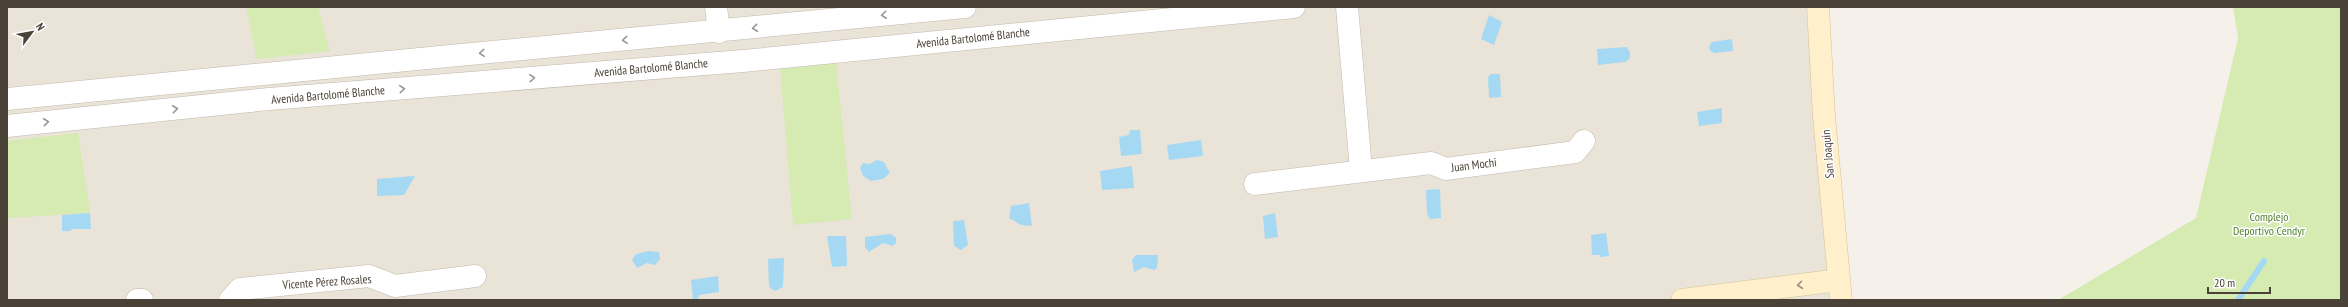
<svg xmlns="http://www.w3.org/2000/svg" width="2348" height="307" viewBox="0 0 2348 307" font-family="'PT Sans Narrow',sans-serif">
<style>
.residential{fill:#eae3d8}
.green{fill:#d5ebb2}
.water{fill:#a5d9f3}
.lines{fill:none;stroke-linecap:round;stroke-linejoin:round}
.stream{stroke:#a5d9f3;stroke-width:6}
.minor-casing{stroke:#c2b8ac;stroke-width:23}
.tertiary-casing{stroke:#c2b8ac;stroke-width:23}
.secondary-casing{stroke:#d7c298;stroke-width:23}
.minor{stroke:#fff;stroke-width:22}
.tertiary{stroke:#fff;stroke-width:22}
.secondary{stroke:#ffefca;stroke-width:22}
.oneway{stroke:#9b9691}
.oneway2{stroke:#9b8f79}
.labels{text-anchor:middle;stroke-width:3;stroke-linejoin:round;paint-order:stroke}
.street-label{font-size:12px;fill:#4a4137;stroke:#fff}
.park-label{font-size:12px;fill:#4f7f27;stroke:#fff}
</style>
<rect width="100%" height="100%" fill="#f5f1ea"/>
<path class="residential" d="M7,7H1828L1847,300H7Z"/>
<path class="green" d="M246,7H318L330,51L257,59Z
M2233,7H2341V300H2058L2196,218L2238,38Z
M836,63L852,219L793,225L780,67Z
M78,133L90,213L7,218V141Z"/>
<path class="water" d="M1489,15L1502,22L1494,45L1481,39Z
M1732,39L1733,51L1715,53L1710,51L1709,46L1712,42Z
M1627,47L1630,53V58L1625,62L1598,65L1597,49Z
M1491,74H1500L1501,97L1489,98L1488,77Z
M1722,108V123L1699,126L1697,112Z
M1130,130H1140L1142,154L1121,156L1119,137L1129,135Z
M1201,140L1203,156L1169,160L1167,145Z
M877,160L884,162L890,173L883,179L871,181L863,176L860,168L863,163L869,164Z
M1132,166L1134,188L1102,190L1100,171Z
M415,176L404,195L377,196V179Z
M1440,189L1441,218L1430,219L1427,214L1426,190Z
M1029,203L1032,226L1021,225L1009,218L1011,206Z
M90,213L91,229H72L70,231H62V215Z
M1275,213L1278,237L1265,239L1263,216Z
M964,220L968,245L961,250L954,246L953,221Z
M1606,233L1609,256L1600,257V255H1592L1591,235Z
M891,234L896,238V243L893,246L883,243L869,252L865,247V237Z
M827,236H846L847,266L832,267Z
M649,251L659,252L660,259L655,265L647,263L637,268L632,260L636,254Z
M1136,255H1158L1157,268L1154,270L1144,267L1134,272L1132,260Z
M784,258L783,287L775,291L769,287L768,259Z
M718,276L719,292L699,295L698,299L693,300L691,280Z"/>
<g class="lines">
<path class="stream" d="M2238,300L2264,261"/>
<g class="minor-casing">
<path id="minor" d="M716,7L719,32
M1347,7L1361,170
M1255,184L1431,163L1446,169L1575,152L1584,141
M137,300H142
M230,300L240,289L369,276L395,286L475,276"/>
</g>
<g class="tertiary-casing">
<path id="tertiary" d="M7,99C326,66 646,39 965,7
M7,126L269,99L743,61L1294,7"/>
</g>
<g class="secondary-casing">
<path id="secondary" d="M1818,7L1824,116L1841,300
M1682,300L1839,280"/>
</g>
<use href="#minor" class="minor"/>
<use href="#tertiary" class="tertiary"/>
<use href="#secondary" class="secondary"/>
</g>
<defs><path id="oneway-chevron" d="M-2-3.5L2.5 0L-2 3.5" fill="none" stroke-width="1.6" stroke-linecap="round" stroke-linejoin="round"/></defs>
<g class="oneway">
<use href="#oneway-chevron" transform="translate(884 15) rotate(174)"/>
<use href="#oneway-chevron" transform="translate(755 28) rotate(174)"/>
<use href="#oneway-chevron" transform="translate(625 40) rotate(175)"/>
<use href="#oneway-chevron" transform="translate(482 53) rotate(175)"/>
<use href="#oneway-chevron" transform="translate(532 78) rotate(-5)"/>
<use href="#oneway-chevron" transform="translate(402 89) rotate(-5)"/>
<use href="#oneway-chevron" transform="translate(175 109) rotate(-6)"/>
<use href="#oneway-chevron" transform="translate(46 122) rotate(-6)"/>
</g>
<use class="oneway2" href="#oneway-chevron" transform="translate(1800 285) rotate(173)"/>
<g class="labels">
<g class="street-label">
<text transform="translate(973 38) rotate(-6)" y="4">Avenida Bartolomé Blanche</text>
<text transform="translate(651 68) rotate(-5)" y="4">Avenida Bartolomé Blanche</text>
<text transform="translate(328 95) rotate(-5)" y="4">Avenida Bartolomé Blanche</text>
<text transform="translate(1828 154) rotate(-95)" y="4">San Joaquín</text>
<text transform="translate(1474 165) rotate(-7)" y="4">Juan Mochi</text>
<text transform="translate(327 282) rotate(-4)" y="4">Vicente Pérez Rosales</text>
</g>
<g class="park-label">
<text x="2269" y="221">Complejo<tspan x="2269" dy="14">Deportivo Cendyr</tspan></text>
</g>
</g>
<rect width="2348" height="307" fill="none" stroke="#4a4137" stroke-width="16"/>
<g transform="translate(32 32) rotate(58)" stroke="#ffffff" stroke-width="3" paint-order="stroke">
<path d="M0-3L7 15L0 10L-7 15Z" fill="#4a4137"/>
<text y="-6" font-size="11" font-weight="bold" text-anchor="middle" fill="#4a4137">N</text>
</g>
<path d="M2208 287v6h62v-6" fill="none" stroke="#4a4137" stroke-width="2"/>
<text x="2214" y="287" font-size="12" fill="#4a4137" stroke="#ffffff" stroke-width="3" paint-order="stroke">20 m</text>
</svg>
